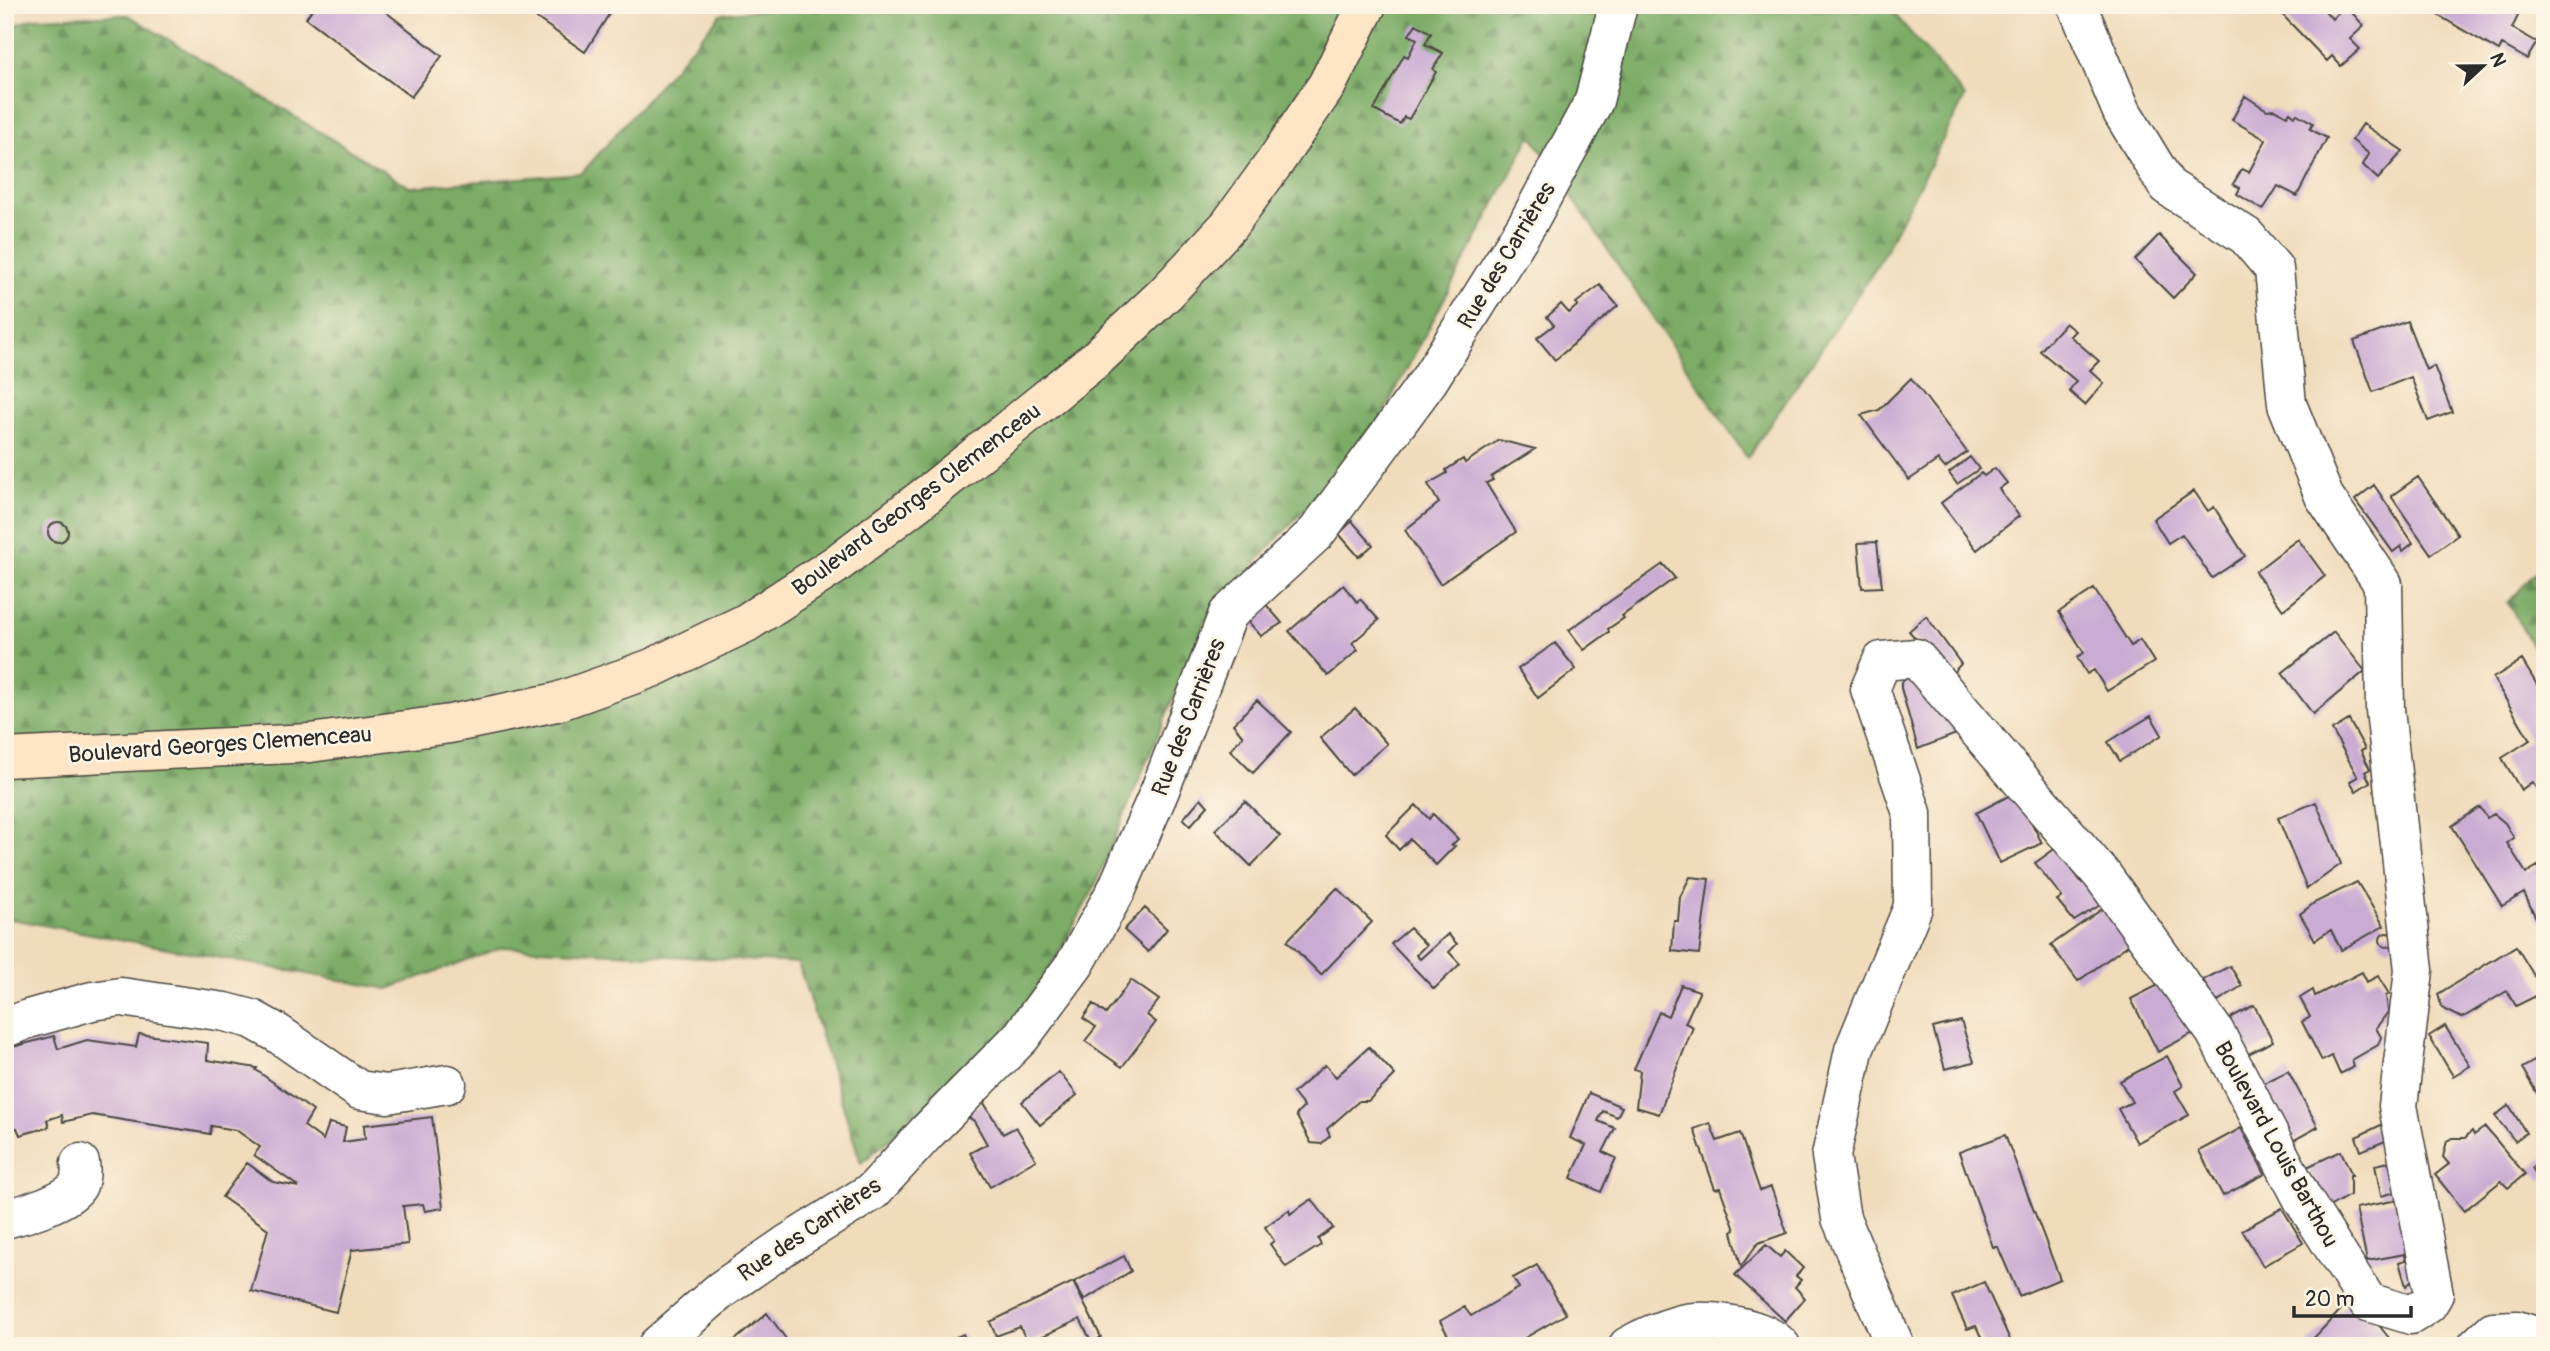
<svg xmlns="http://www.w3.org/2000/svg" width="2550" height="1351" viewBox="0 0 2550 1351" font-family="Pangolin,sans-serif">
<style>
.forest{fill:url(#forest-firs);stroke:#536c48;stroke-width:2}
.building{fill:#c9abd3}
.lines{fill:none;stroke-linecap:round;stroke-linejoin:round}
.minor-casing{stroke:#494641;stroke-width:41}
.secondary-casing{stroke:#494641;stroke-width:41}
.minor{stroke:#fff;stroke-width:38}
.secondary{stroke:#fde5c5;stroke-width:38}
.labels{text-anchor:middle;stroke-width:5;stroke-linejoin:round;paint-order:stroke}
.street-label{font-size:23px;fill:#2b2b2b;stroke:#fcf5e5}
</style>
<defs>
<pattern id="forest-firs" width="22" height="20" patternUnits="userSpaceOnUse" patternTransform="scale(1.75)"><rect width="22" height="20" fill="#7bac66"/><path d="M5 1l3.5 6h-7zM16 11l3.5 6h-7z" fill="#658c54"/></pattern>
</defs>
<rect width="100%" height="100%" fill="#fcf5e5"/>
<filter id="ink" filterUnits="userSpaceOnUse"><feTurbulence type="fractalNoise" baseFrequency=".0143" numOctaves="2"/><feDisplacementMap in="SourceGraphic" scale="14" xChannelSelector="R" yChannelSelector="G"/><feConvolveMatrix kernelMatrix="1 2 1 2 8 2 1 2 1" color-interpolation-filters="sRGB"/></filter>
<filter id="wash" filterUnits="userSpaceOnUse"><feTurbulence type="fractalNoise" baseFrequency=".00686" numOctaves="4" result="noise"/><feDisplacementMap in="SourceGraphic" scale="28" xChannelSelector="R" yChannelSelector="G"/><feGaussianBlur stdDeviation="1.57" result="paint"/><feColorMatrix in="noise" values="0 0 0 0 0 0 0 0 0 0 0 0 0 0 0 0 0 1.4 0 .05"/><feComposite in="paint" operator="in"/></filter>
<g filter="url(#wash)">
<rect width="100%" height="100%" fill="#f0dcbb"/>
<path class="forest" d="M811,5H1887L1965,97L1876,268L1747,458L1531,135L1372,435L1208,615L1093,890L1014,1035L861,1163L798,963L503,947L388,989L5,918V29L34,18L128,15L410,187L582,173L721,14Z
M2545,562V668L2508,603Z"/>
<g id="blocks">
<path class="building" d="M315,5H377L442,56L411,97L306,18Z
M518,5H610L613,8L585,52Z
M2273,5H2320L2332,19L2345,5L2364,26L2350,39L2360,49L2341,66L2332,56L2327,61Z
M2421,5H2500L2518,16L2512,28L2537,42L2527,59L2502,45L2499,51Z
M1416,24L1431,33L1425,44L1443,53L1433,69L1436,72L1409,119L1404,117L1400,124L1374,110L1404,55L1408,57L1417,39L1409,35Z
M2245,96L2267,110L2274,109L2287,116L2290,112L2295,116L2297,114L2313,123L2310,129L2327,138L2297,196L2278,186L2263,210L2237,194L2240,188L2233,184L2242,169L2249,172L2266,140L2232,120Z
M2363,124L2403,151L2378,179L2363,165L2369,154L2352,140Z
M2159,235L2197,273L2173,298L2135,260Z
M1600,285L1618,306L1555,360L1537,338L1554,325L1547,317L1561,304L1569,313L1578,305L1576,303Z
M2407,321L2426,370L2434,366L2452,412L2428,421L2411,377L2373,392L2354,341Z
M2065,323L2075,331L2070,336L2099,361L2090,370L2104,383L2085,405L2069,391L2076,381L2040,351Z
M1911,378L1967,452L1945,468L1938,460L1909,480L1861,415L1879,410Z
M1499,440L1535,449L1491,477L1493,480L1486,483L1516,532L1440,584L1405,530L1439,503L1428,484L1447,473L1446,470L1463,459L1465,463Z
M1970,457L1979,469L1957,484L1949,473Z
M1995,468L2007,483L1999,489L2019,516L1977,550L1941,503L1981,473L1984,476Z
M2418,477L2458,535L2431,554L2391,496Z
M2374,485L2413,543L2403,551L2401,546L2393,552L2355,500Z
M2194,491L2208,511L2214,507L2245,556L2212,578L2182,534L2168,543L2153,519Z
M1352,521L1373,545L1359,557L1339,534Z
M48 532a10 10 0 1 1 20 0a10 10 0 1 1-20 0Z
M2298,539L2325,576L2283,610L2255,572Z
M1877,542L1882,587L1862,588L1858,543Z
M1663,564L1675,578L1622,616L1624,618L1608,629L1609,632L1584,650L1569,630Z
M1343,585L1357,602L1360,599L1379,620L1352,643L1358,650L1328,676L1289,631Z
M2094,589L2131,646L2140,640L2154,662L2107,691L2094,670L2087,674L2077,657L2084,653L2059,612Z
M1263,601L1282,623L1261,636L1246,619Z
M1926,616L1961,664L1949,677L1909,631Z
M2334,632L2365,671L2313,714L2282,673Z
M1555,643L1576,669L1538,698L1518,669Z
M2522,660L2545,698V801L2532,782L2521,790L2502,758L2530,740L2493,678Z
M1909,676L1964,731L1918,749L1901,688V683Z
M1257,700L1291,732L1253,773L1230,750L1243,736L1233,724Z
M1355,708L1387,744L1351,775L1320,738Z
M2151,716L2162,735L2120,761L2108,742Z
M2349,720L2365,749L2361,751L2370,769L2365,772L2370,782L2356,791L2350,781L2358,777L2332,730Z
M2016,792L2042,843L2000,863L1976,813Z
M1201,798L1208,806L1190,826L1183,819Z
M1245,801L1280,836L1251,866L1215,830Z
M2316,802L2341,864L2307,889L2278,818Z
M1416,805L1429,819L1433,814L1458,839L1452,845L1455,846L1436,865L1410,839L1399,850L1386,835Z
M2480,807L2487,818L2494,814L2505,823L2514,838L2507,843L2526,873L2538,866L2545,880V918L2538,922L2524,893L2502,906L2452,826Z
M2056,848L2082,883L2085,881L2102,904L2074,921L2057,900L2062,897L2035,863Z
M1690,877L1709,879L1699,954L1672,951L1674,921H1678L1680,897Z
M2357,882L2384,926L2341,950L2331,930L2315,940L2300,914L2314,903Z
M1337,888L1372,922L1321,975L1287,941Z
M2108,905L2132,942L2078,981L2051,945Z
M1145,908L1167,929L1148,952L1124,930Z
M1410,928L1426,945L1416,955L1420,959L1448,934L1457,944L1449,952L1460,964L1434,989L1391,944Z
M2380 940a7 7 0 1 1 14 0a7 7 0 1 1-14 0Z
M2516,946L2544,992L2516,1006L2507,991L2462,1018L2442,1008L2438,994Z
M2230,966L2242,986L2216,1002L2203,980Z
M2362,972L2367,982L2378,976L2389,994L2386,996L2388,1012L2376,1028L2381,1037L2378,1045L2352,1060L2354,1067L2340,1074L2332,1056L2322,1061L2302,1022L2310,1017L2300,998L2313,990L2315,996Z
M1131,980L1159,1000L1147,1015L1156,1022L1122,1067L1085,1041L1096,1027L1083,1018L1093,1004L1106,1014Z
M2164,982L2197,1031L2158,1052L2131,999Z
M1681,985L1699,991V993L1685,1023L1693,1027L1659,1114L1636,1107L1640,1071L1634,1069L1659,1012L1668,1016Z
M2254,1005L2273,1041L2243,1057L2226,1028L2232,1017Z
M1961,1021L1974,1062L1945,1069L1933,1028Z
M2445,1026L2470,1066L2453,1076L2429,1036Z
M139,1034L208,1043L207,1060L257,1068L256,1070L313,1111L304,1126L323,1140L329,1123L346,1127L343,1142L365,1139L364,1125L432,1117L443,1208L425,1211L423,1204L403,1206L408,1244L352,1250L336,1312L251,1291L268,1229L222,1197L247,1163L273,1182L299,1187L254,1155L260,1147L236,1130L211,1126L210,1134L92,1115L63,1122L62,1115L47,1120L49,1127L20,1135L17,1128L5,1131V1049L54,1036L58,1049L87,1040L136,1047Z
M1369,1047L1395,1075L1368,1101H1359L1327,1129L1330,1136L1321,1144L1311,1143L1296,1115L1304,1107L1293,1093L1325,1065L1336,1077Z
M2545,1055V1102H2542L2522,1068Z
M2167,1056L2183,1086L2175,1091L2189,1115L2137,1143L2118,1109L2132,1102L2120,1081Z
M2288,1071L2318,1127L2289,1143L2258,1086Z
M1059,1072L1077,1095L1040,1125L1022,1102Z
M1589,1093L1622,1107L1617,1117L1603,1111L1598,1121L1615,1128L1603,1152L1616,1158L1601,1192L1571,1178L1586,1145L1570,1138Z
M984,1103L1003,1134L1016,1127L1036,1160L990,1187L970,1153L987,1144L974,1121L964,1114Z
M2509,1105L2526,1133L2515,1141L2495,1116Z
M1710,1123L1717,1141L1740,1133L1760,1191L1771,1187L1787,1233L1758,1243L1741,1266L1732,1232L1735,1230L1720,1188L1715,1189L1694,1129Z
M2385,1123L2388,1140L2361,1151L2356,1137Z
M2485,1127L2525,1174L2508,1188L2501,1181L2464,1211L2435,1175L2449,1164L2443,1157L2447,1141L2452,1138H2465L2472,1131L2474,1135Z
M2241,1128L2265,1174L2223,1196L2199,1151Z
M2005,1135L2060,1279L2019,1296L1998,1247H1993L1959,1152Z
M2341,1151L2352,1175H2350V1195L2329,1207L2307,1167Z
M2542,1159L2545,1163V1178L2541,1181L2532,1168Z
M2394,1161L2400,1191L2381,1196L2375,1165Z
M1312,1199L1333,1228L1318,1239L1321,1245L1286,1267L1270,1244L1274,1241L1265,1227L1289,1210L1290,1214Z
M2403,1199L2413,1279L2406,1286L2399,1262L2406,1260L2405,1254L2367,1261L2356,1208Z
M2282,1208L2303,1243L2263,1266L2242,1230Z
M1766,1245L1780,1257L1785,1251L1803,1268L1796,1276L1801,1280L1795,1287L1805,1298L1785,1321L1735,1275Z
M1124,1256L1131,1271L1084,1300L1074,1282Z
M1537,1265L1566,1314L1511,1346H1454L1440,1321L1464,1307L1471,1316L1519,1288L1513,1278Z
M1073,1282L1101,1337L1092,1343L1080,1319L1028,1343L1020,1327L996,1336L990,1322Z
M1984,1282L2011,1342L2003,1346H1985L1976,1326L1967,1329L1952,1296Z
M2355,1295L2393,1343L2389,1346H2306Z
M767,1313L786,1339L780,1343L782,1346H728Z
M963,1334L968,1346H937Z"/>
</g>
</g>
<g filter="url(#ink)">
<use href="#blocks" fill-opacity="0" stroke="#494641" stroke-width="2"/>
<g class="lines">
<g class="minor-casing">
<path id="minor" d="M5,1028L28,1019L92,1001L121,997L225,1012L252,1019L277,1033L359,1090L387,1094L447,1084
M5,1219C22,1215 70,1201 78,1185C81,1178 81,1170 80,1163
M657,1346L721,1290L786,1245L873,1191L927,1132L1021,1037L1075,964L1117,889L1160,790L1228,614L1316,533L1429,380L1529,221L1594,101L1618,5
M1628,1346C1644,1337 1661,1330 1678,1325C1704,1317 1762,1326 1781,1346
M1895,1346L1841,1218L1831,1156L1854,1050L1913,907L1912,813L1870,689L1882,661L1916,658L2103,876L2215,1032L2302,1198L2368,1302L2411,1315L2428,1304L2434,1294L2398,1106L2414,970L2385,710L2383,584L2324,496L2287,404L2274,269L2246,236L2167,186L2122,112L2077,5
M2477,1346L2493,1331L2517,1330L2545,1339"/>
</g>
<g class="secondary-casing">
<path id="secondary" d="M5,758L310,743L450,724L557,702L652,668L746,623L835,565L932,491L1097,358L1166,293L1229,225L1275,162L1327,85L1367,5"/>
</g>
<use href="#minor" class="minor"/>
<use href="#secondary" class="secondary"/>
</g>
</g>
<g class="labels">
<g class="street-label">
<text transform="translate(1506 255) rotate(-59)" y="8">Rue des Carrières</text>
<text transform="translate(916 499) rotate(-37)" y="8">Boulevard Georges Clemenceau</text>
<text transform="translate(1188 717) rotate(-69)" y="8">Rue des Carrières</text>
<text transform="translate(220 744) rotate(-4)" y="8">Boulevard Georges Clemenceau</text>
<text transform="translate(2277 1144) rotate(61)" y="8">Boulevard Louis Barthou</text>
<text transform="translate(809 1229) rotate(-34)" y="8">Rue des Carrières</text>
</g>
</g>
<rect width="2550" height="1351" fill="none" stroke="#fcf5e5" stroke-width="28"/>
<g transform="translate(2483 66) rotate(68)" stroke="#fcf5e5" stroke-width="5" paint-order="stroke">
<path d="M0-5L12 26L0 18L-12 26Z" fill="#2b2b2b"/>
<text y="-10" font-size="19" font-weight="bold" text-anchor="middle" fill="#2b2b2b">N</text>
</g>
<path d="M2294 1306v10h117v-10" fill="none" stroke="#2b2b2b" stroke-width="3.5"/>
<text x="2305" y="1306" font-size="21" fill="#2b2b2b" stroke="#fcf5e5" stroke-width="5" paint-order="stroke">20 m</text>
</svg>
